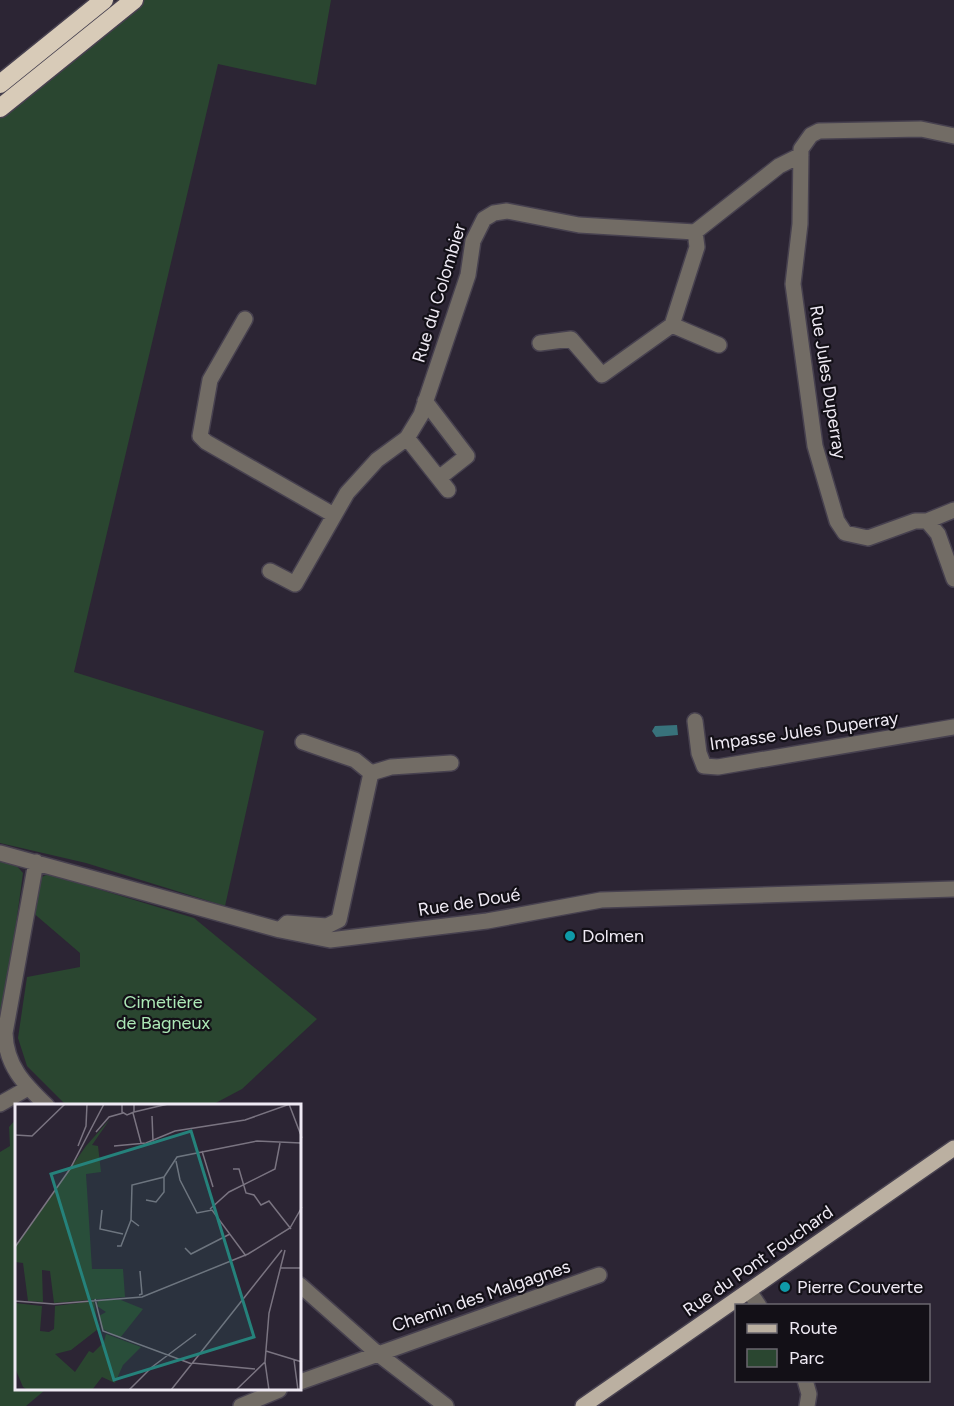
<svg xmlns="http://www.w3.org/2000/svg" width="954" height="1406" viewBox="0 0 954 1406" font-family="Figtree,sans-serif">
<style>
.green{fill:#2a4630}
.water{fill:#38727b}
.lines{fill:none;stroke-linecap:round;stroke-linejoin:round}
.minor-casing{stroke:#47414f;stroke-width:18}
.major-casing{stroke:#47414f;stroke-width:18}
.highway-casing{stroke:#47414f;stroke-width:21}
.minor{stroke:#726c65;stroke-width:15}
.major{stroke:#bbb0a1;stroke-width:15}
.highway{stroke:#d8cbb8;stroke-width:18}
.culture-dot{fill:#0f9aa8;stroke:#131017;stroke-width:2}
.labels{text-anchor:middle;stroke-width:4.5;stroke-linejoin:round;paint-order:stroke}
.street-label{font-size:18px;fill:#efeaf4;stroke:#131017}
.poi-label{font-size:18px;fill:#efeaf4;stroke:#131017;text-anchor:start}
.park-label{font-size:18px;fill:#ace8b6;stroke:#131017}
.inset-road{fill:none;stroke:#7a7481;stroke-width:1.5}
.view{fill:#25827b;fill-opacity:0.15;stroke:#25827b;stroke-width:3}
.inset-edge{fill:none;stroke:#efeaf4;stroke-width:3}
</style>
<rect width="100%" height="100%" fill="#2c2534"/>
<path class="green" d="M126,0H331L316,85L218,64L74,672L264,731L225,906L86,863L0,843V96Z
M0,859L15,864L23,873L0,1042Z
M48,874L194,918L317,1019L242,1089L210,1106H67L27,1066L18,1038L27,977L80,967V953L31,911L40,878Z
M16,1119V1390H45L26,1406H0V1152L10,1146L9,1127Z"/>
<path class="water" d="M677,725L678,735L656,737L652,731L655,726Z"/>
<g class="lines">
<g class="minor-casing">
<path id="minor" d="M954,136L921,129L819,131L811,135L801,149L800,224L793,284L815,446L837,521L845,533L868,538L915,521H927L938,534L954,579
M245,319L210,380L200,436L206,442L332,514
M672,325L719,345
M540,343L571,339L602,375L672,325L697,247L695,232
M425,401L467,456L439,478
M448,490L407,438L421,415L468,275L473,241L484,219L494,213L507,211L579,225L695,232L779,166L801,155
M927,521L954,510
M270,571L295,584L347,493L377,460L407,438
M695,721L699,753L704,766L718,767L954,727
M303,742L355,760L371,773L391,767L451,763
M0,853L280,930L330,940L487,921L601,900L954,889
M36,862L5,1033C6,1066 24,1084 47,1106
M282,928L287,923L327,926L339,920L371,773
M0,1104L28,1088
M300,1285L377,1353L446,1406
M749,1291L759,1306
M805,1380L809,1394L807,1406
M300,1382L599,1275
M241,1406L279,1390"/>
</g>
<g class="major-casing">
<path id="major" d="M583,1406L954,1148"/>
</g>
<g class="highway-casing">
<path id="highway" d="M0,84L104,0
M0,108L134,0"/>
</g>
<use href="#minor" class="minor"/>
<use href="#major" class="major"/>
<use href="#highway" class="highway"/>
</g>
<g class="culture-dot">
<circle cx="570" cy="936" r="6"/>
<circle cx="785" cy="1287" r="6"/>
</g>
<g class="labels">
<g class="street-label">
<text transform="translate(439 293) rotate(-73)" y="6">Rue du Colombier</text>
<text transform="translate(828 382) rotate(81)" y="6">Rue Jules Duperray</text>
<text transform="translate(804 731) rotate(-8)" y="6">Impasse Jules Duperray</text>
<text transform="translate(469 902) rotate(-9)" y="6">Rue de Doué</text>
<text transform="translate(758 1261) rotate(-35)" y="6">Rue du Pont Fouchard</text>
<text transform="translate(481 1296) rotate(-19)" y="6">Chemin des Malgagnes</text>
</g>
<g class="poi-label">
<text x="582" y="942">Dolmen</text>
<text x="797" y="1293">Pierre Couverte</text>
</g>
<g class="park-label">
<text x="163" y="1008">Cimetière<tspan x="163" dy="21">de Bagneux</tspan></text>
</g>
</g>
<g transform="translate(15 1104)">
<rect width="286" height="286" fill="#2c2534"/>
<path d="M95,15L77,41L83,42L86,68L71,70L77,165H108L110,193L39,199L35,167L27,166L28,198L13,197L8,159L0,158V143L71,42ZM83,196H106L128,205L105,234L88,225L84,212L91,208L82,202ZM79,197L83,225L56,246L40,250L60,268L74,247L78,249L89,238L91,230L126,243L108,261L100,279L87,273L77,286H13L8,283L0,264V199L27,202L25,227L34,228L39,225L40,202Z" fill="#2a4630"/>
<path class="inset-road" d="M107,0V8L112,11L119,8V0M274,0L287,34M119,8L153,0M118,9L126,39M137,12L138,37M81,28L94,13L108,9M0,31L17,32L50,0M63,42L71,22L72,0M99,42L131,39L160,27L230,16L275,0M187,47L198,83M161,57L165,76L182,109L197,106L231,152M218,65H224L231,89L239,91L246,101L254,97L276,125M131,96L141,98L149,88V73M195,105L214,88L260,65L265,39M87,106L85,125L108,130M124,122L116,116L117,81L149,73L162,53L242,37L286,39M102,142H106L116,116M0,143L55,65L89,0M170,144L176,150L215,130M265,164H287M124,191L127,190L125,167M80,195L88,227L177,260M0,197L39,200L127,193L233,150L275,124L287,103M251,247L287,258M279,256L283,286M177,259L240,265M114,286L137,263L181,230M156,286L267,146M221,286L250,258M254,286L250,258L254,209L270,146"/>
<path class="view" d="M176,27L239,233L99,276L36,70Z"/>
<rect width="286" height="286" class="inset-edge"/>
</g>
<rect x="735" y="1304" width="195" height="78" fill="#131017" stroke="#6b676f" stroke-width="1.5"/>
<rect x="747" y="1324" width="30" height="9" fill="#bbb0a1" stroke="#6b676f" stroke-width="1.5"/>
<text x="789" y="1334" font-size="18" fill="#efeaf4">Route</text>
<rect x="747" y="1349" width="30" height="18" fill="#2a4630" stroke="#6b676f" stroke-width="1.5"/>
<text x="789" y="1364" font-size="18" fill="#efeaf4">Parc</text>
</svg>
